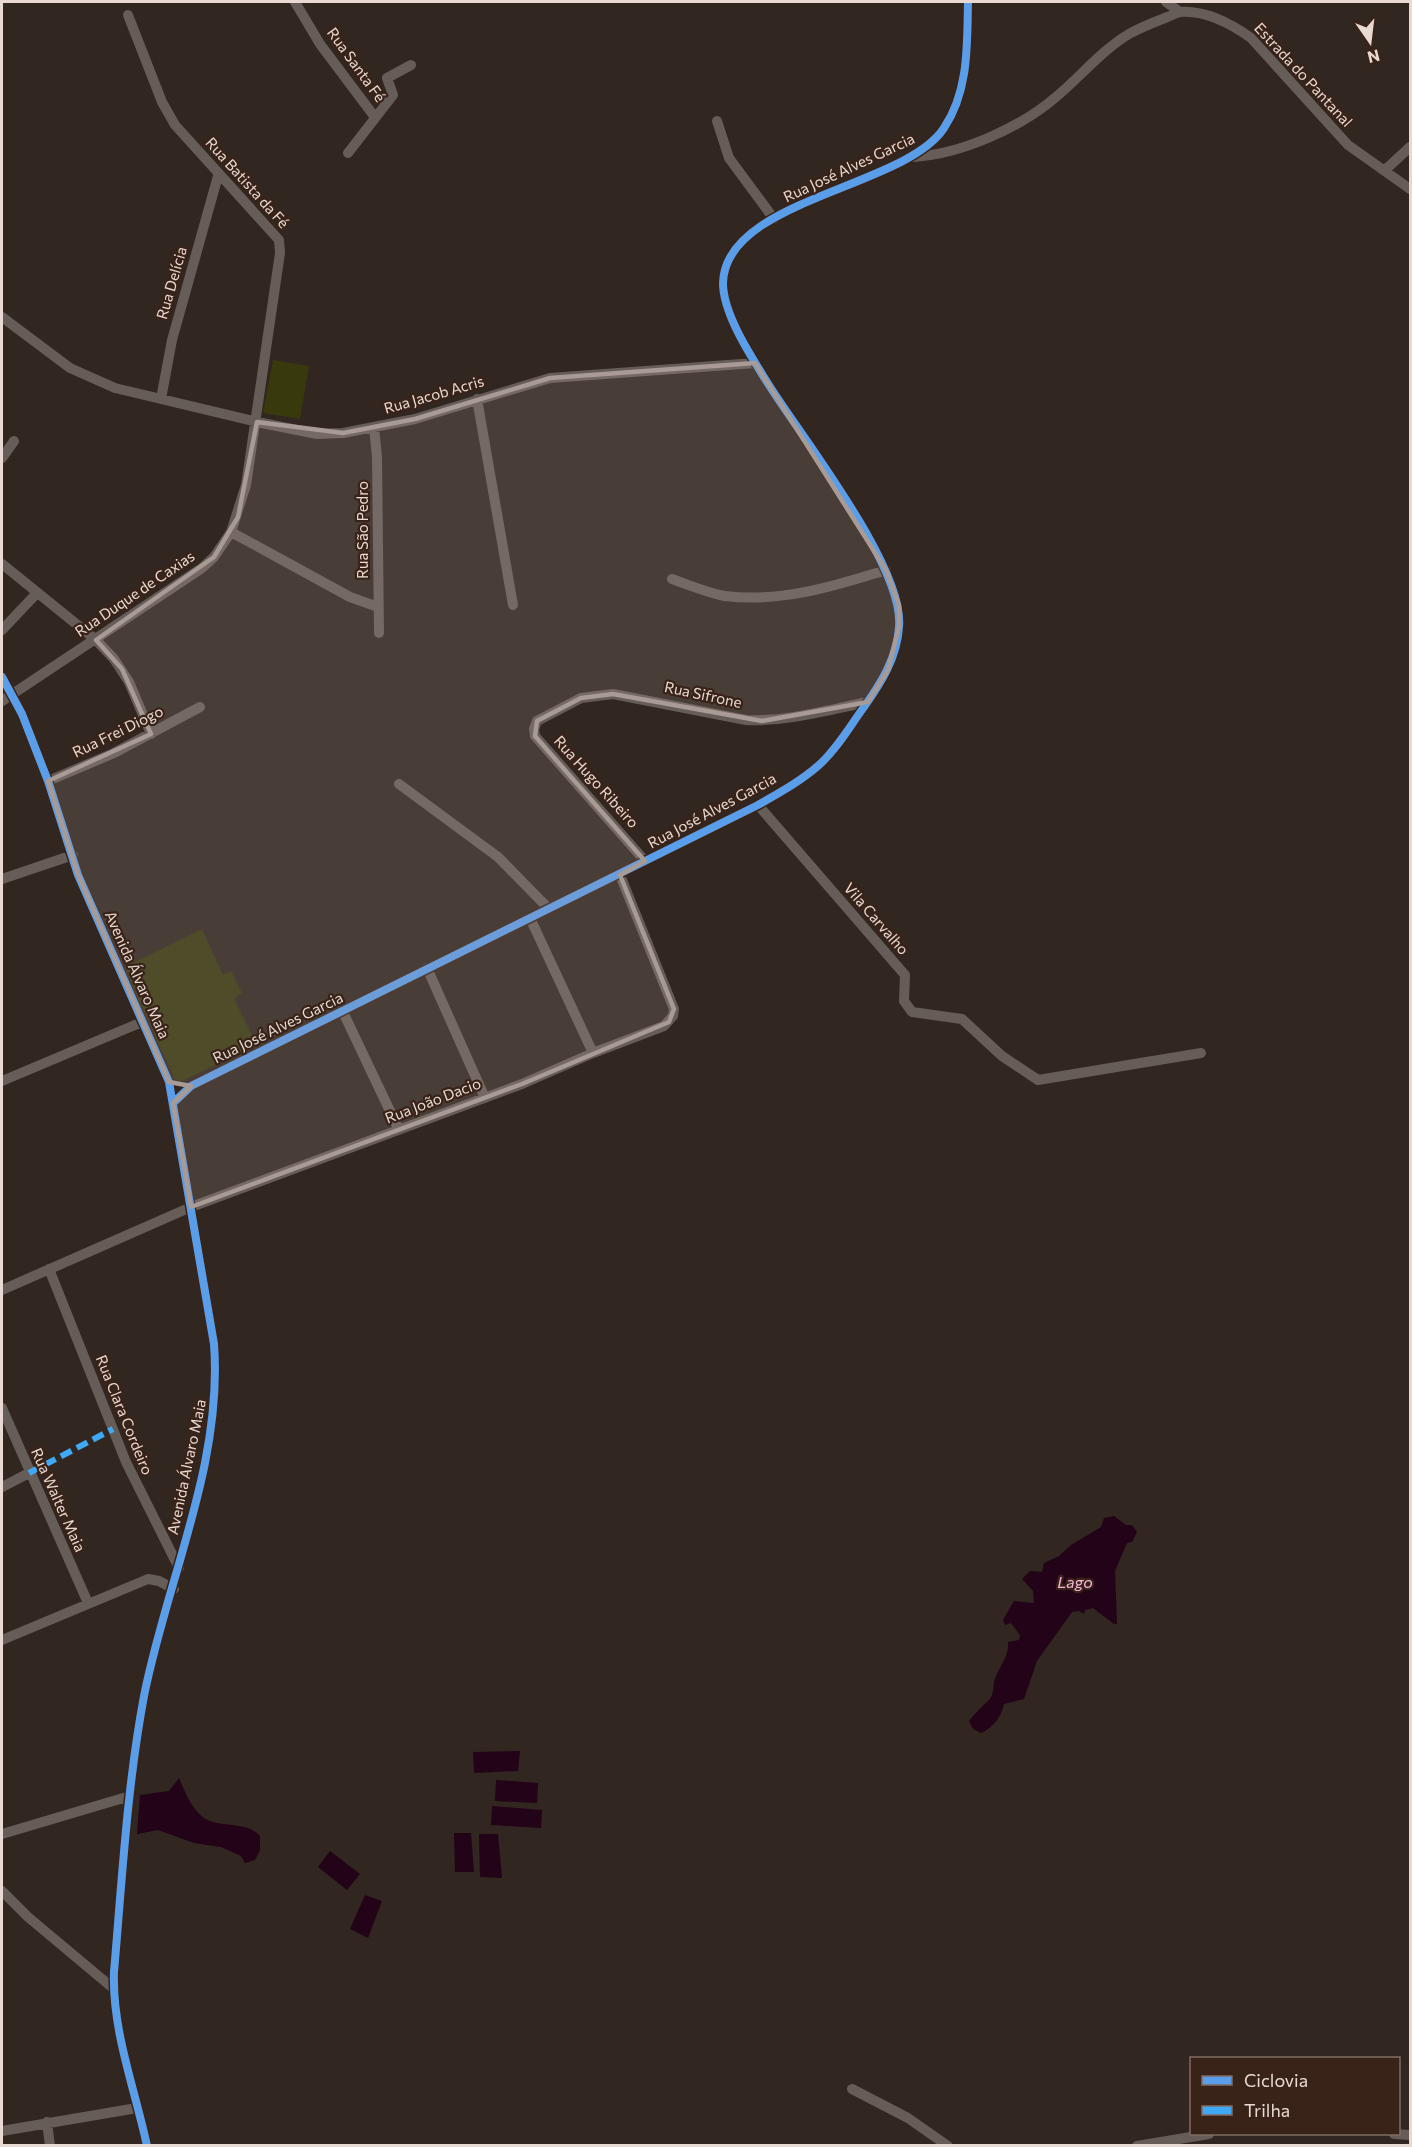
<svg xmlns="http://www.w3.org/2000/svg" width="1412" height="2147" viewBox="0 0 1412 2147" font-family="Commissioner,sans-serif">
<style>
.pitch{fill:#39390e}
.water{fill:#220317}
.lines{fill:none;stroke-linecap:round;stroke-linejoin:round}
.minor{stroke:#675d58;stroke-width:10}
.quiet{stroke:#3fa9f5;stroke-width:6;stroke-dasharray:12 6;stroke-linecap:butt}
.cycleway-casing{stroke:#392318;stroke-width:11}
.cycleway{stroke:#5a9eea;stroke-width:8}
.marked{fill:#a89a94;fill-opacity:0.2;stroke:#a89a94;stroke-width:4.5;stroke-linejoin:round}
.labels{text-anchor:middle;stroke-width:4.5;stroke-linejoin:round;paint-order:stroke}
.street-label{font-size:15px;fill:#e8d9d2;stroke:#392318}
.water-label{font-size:16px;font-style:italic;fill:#f7b4db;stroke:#392318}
</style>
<rect width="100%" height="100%" fill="#312620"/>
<path class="pitch" d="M273,360L309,366L300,419L263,413Z
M202,929L223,975L231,971L242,993L234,999L257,1045L182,1081L175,1080L123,968Z"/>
<path class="water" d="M1114,1516L1126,1525H1132L1137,1532L1132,1542L1127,1543L1115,1571L1117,1624H1114L1093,1608L1085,1610L1084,1614L1079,1611L1072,1612L1037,1661L1024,1699L1004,1704C1001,1717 994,1727 981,1733L973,1729L969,1721C975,1713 982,1707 989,1700C994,1694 993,1687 994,1682C997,1669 1010,1656 1008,1642L1019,1640L1020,1635L1011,1623L1005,1625L1003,1620L1014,1601L1034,1603L1033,1591L1022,1579L1030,1571L1042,1572L1044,1563L1059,1556L1071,1545L1101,1527L1104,1518Z
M520,1751L518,1771L474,1773L473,1752Z
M179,1778C185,1792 191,1808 204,1818C221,1829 246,1820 260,1836V1850L255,1860L245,1863L241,1856L221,1847L194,1843L158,1830L137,1834L140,1795L169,1791Z
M496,1780L538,1783L537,1803L495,1801Z
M492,1806L542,1810L541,1828L491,1825Z
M454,1833H471L474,1872H455Z
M479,1834H498L502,1878L480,1877Z
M330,1851L360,1874L347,1890L318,1867Z
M365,1895L382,1901L368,1938L350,1929Z"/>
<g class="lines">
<path class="minor" d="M295,2L320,44L374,116
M1166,2L1180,12C1206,10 1230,23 1251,38L1348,145L1410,189
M717,121L729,158L774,219
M348,153L393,95L387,78L411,65
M914,157C961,154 1020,128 1056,97C1080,77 1102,50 1129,34C1145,25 1163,19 1180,12
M1385,170L1410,147
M2,317L70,368L115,388L257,422L317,434L343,433L415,419L550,378L755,363
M161,399L172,340L218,176
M477,399L513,605
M374,427L377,457L379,633
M2,458L14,441
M231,532L350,597L378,607
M2,564L96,640L114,659L129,682L151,734
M672,579C689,585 708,593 725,596C780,603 835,586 886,570
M2,630L36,594
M2,677L22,714L48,781L78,875L169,1082L214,1344C223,1465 167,1579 144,1696C127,1787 122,1880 114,1972C112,2031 135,2089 147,2146
M2,701L202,568L214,557L231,532L246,485L280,253L279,240L175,125L162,102L128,15
M48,781L114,753L200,707
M399,784L498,857L548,908
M758,805L905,975L904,1001L912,1012L962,1019L1002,1056L1038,1080L1201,1053
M645,861L535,736L534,729L537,721L581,698L613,694L746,720C787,722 827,710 868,702
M2,879L73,855
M530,918L593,1053
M427,968L485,1098
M343,1012L399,1130
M2,1081L142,1022
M173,1103L191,1086L758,805C779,793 801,781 819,765C837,749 850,726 864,707C881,683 897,658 899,627C905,567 801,437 767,382C751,356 723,314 723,283C725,199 905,188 944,128C969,91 967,44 968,2
M49,1269L126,1462L179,1568
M2,1290L191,1207L522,1084L593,1053L664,1026L673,1016L674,1009L620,875
M2,1408L88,1603
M2,1487L29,1473
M2,1640L148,1579L159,1581L174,1589
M2,1834L130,1796
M2,1891L28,1917L114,1989
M852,2089L908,2118L948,2146
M47,2122L50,2146
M2,2131L137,2108
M1394,2134L1410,2135
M1137,2146L1209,2134"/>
<path class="quiet" d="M29,1473L113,1429"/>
<g class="cycleway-casing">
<path id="cycleway" d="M2,677L22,714L48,781L78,875L169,1082L214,1344C223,1465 167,1579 144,1696C127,1787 122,1880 114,1972C112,2031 135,2089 147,2146
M173,1103L191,1086L758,805C779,793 801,781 819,765C837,749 850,726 864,707C881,683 897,658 899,627C905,567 801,437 767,382C751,356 723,314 723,283C725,199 905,188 944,128C969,91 967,44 968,2"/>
</g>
<use href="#cycleway" class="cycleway"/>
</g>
<path class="marked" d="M755,363L886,570L899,605V627L888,670L868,702L762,721L613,694L581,698L537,721L535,736L645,861L620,875L674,1009L669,1022L522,1084L191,1207L173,1103L191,1086L169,1082L78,875L48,781L151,734L122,669L96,640L214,557L238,517L257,422L343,433L415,419L550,378Z"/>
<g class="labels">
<g class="street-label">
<text transform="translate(356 65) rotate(54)" y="5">Rua Santa Fé</text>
<text transform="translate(1303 75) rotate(47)" y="5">Estrada do Pantanal</text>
<text transform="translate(849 168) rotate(-25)" y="5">Rua José Alves Garcia</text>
<text transform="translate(247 183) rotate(48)" y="5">Rua Batista da Fé</text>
<text transform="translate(172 283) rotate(-74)" y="5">Rua Delícia</text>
<text transform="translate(434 395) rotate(-16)" y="5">Rua Jacob Acris</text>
<text transform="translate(363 530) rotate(-90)" y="5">Rua São Pedro</text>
<text transform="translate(135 594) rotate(-34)" y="5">Rua Duque de Caxias</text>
<text transform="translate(703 695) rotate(12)" y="5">Rua Sifrone</text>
<text transform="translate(118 732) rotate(-26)" y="5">Rua Frei Diogo</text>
<text transform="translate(596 782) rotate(48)" y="5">Rua Hugo Ribeiro</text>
<text transform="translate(712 811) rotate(-28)" y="5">Rua José Alves Garcia</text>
<text transform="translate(876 919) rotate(49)" y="5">Vila Carvalho</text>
<text transform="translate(137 975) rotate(66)" y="5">Avenida Álvaro Maia</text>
<text transform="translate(278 1028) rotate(-26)" y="5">Rua José Alves Garcia</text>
<text transform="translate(433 1101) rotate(-21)" y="5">Rua João Dacio</text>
<text transform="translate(124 1415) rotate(68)" y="5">Rua Clara Cordeiro</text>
<text transform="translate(187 1467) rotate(-78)" y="5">Avenida Álvaro Maia</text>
<text transform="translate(58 1500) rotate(66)" y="5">Rua Walter Maia</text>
</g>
<g class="water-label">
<text x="1075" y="1588">Lago</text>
</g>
</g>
<rect width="1412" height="2147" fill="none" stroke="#e8d9d2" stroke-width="6"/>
<rect x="1190" y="2057" width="210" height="78" fill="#392318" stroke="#7f6c62" stroke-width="1.5"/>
<rect x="1202" y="2076" width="30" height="9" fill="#5a9eea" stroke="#7f6c62" stroke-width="1.5"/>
<text x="1244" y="2087" font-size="18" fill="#e8d9d2">Ciclovia</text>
<rect x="1202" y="2106" width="30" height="9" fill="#3fa9f5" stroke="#7f6c62" stroke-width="1.5"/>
<text x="1244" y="2117" font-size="18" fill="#e8d9d2">Trilha</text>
<g transform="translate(1370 42) rotate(166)" stroke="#392318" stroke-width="4.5" paint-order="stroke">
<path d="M0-4.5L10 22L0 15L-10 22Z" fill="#e8d9d2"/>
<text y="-9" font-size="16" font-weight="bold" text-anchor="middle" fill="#e8d9d2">N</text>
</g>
</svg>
